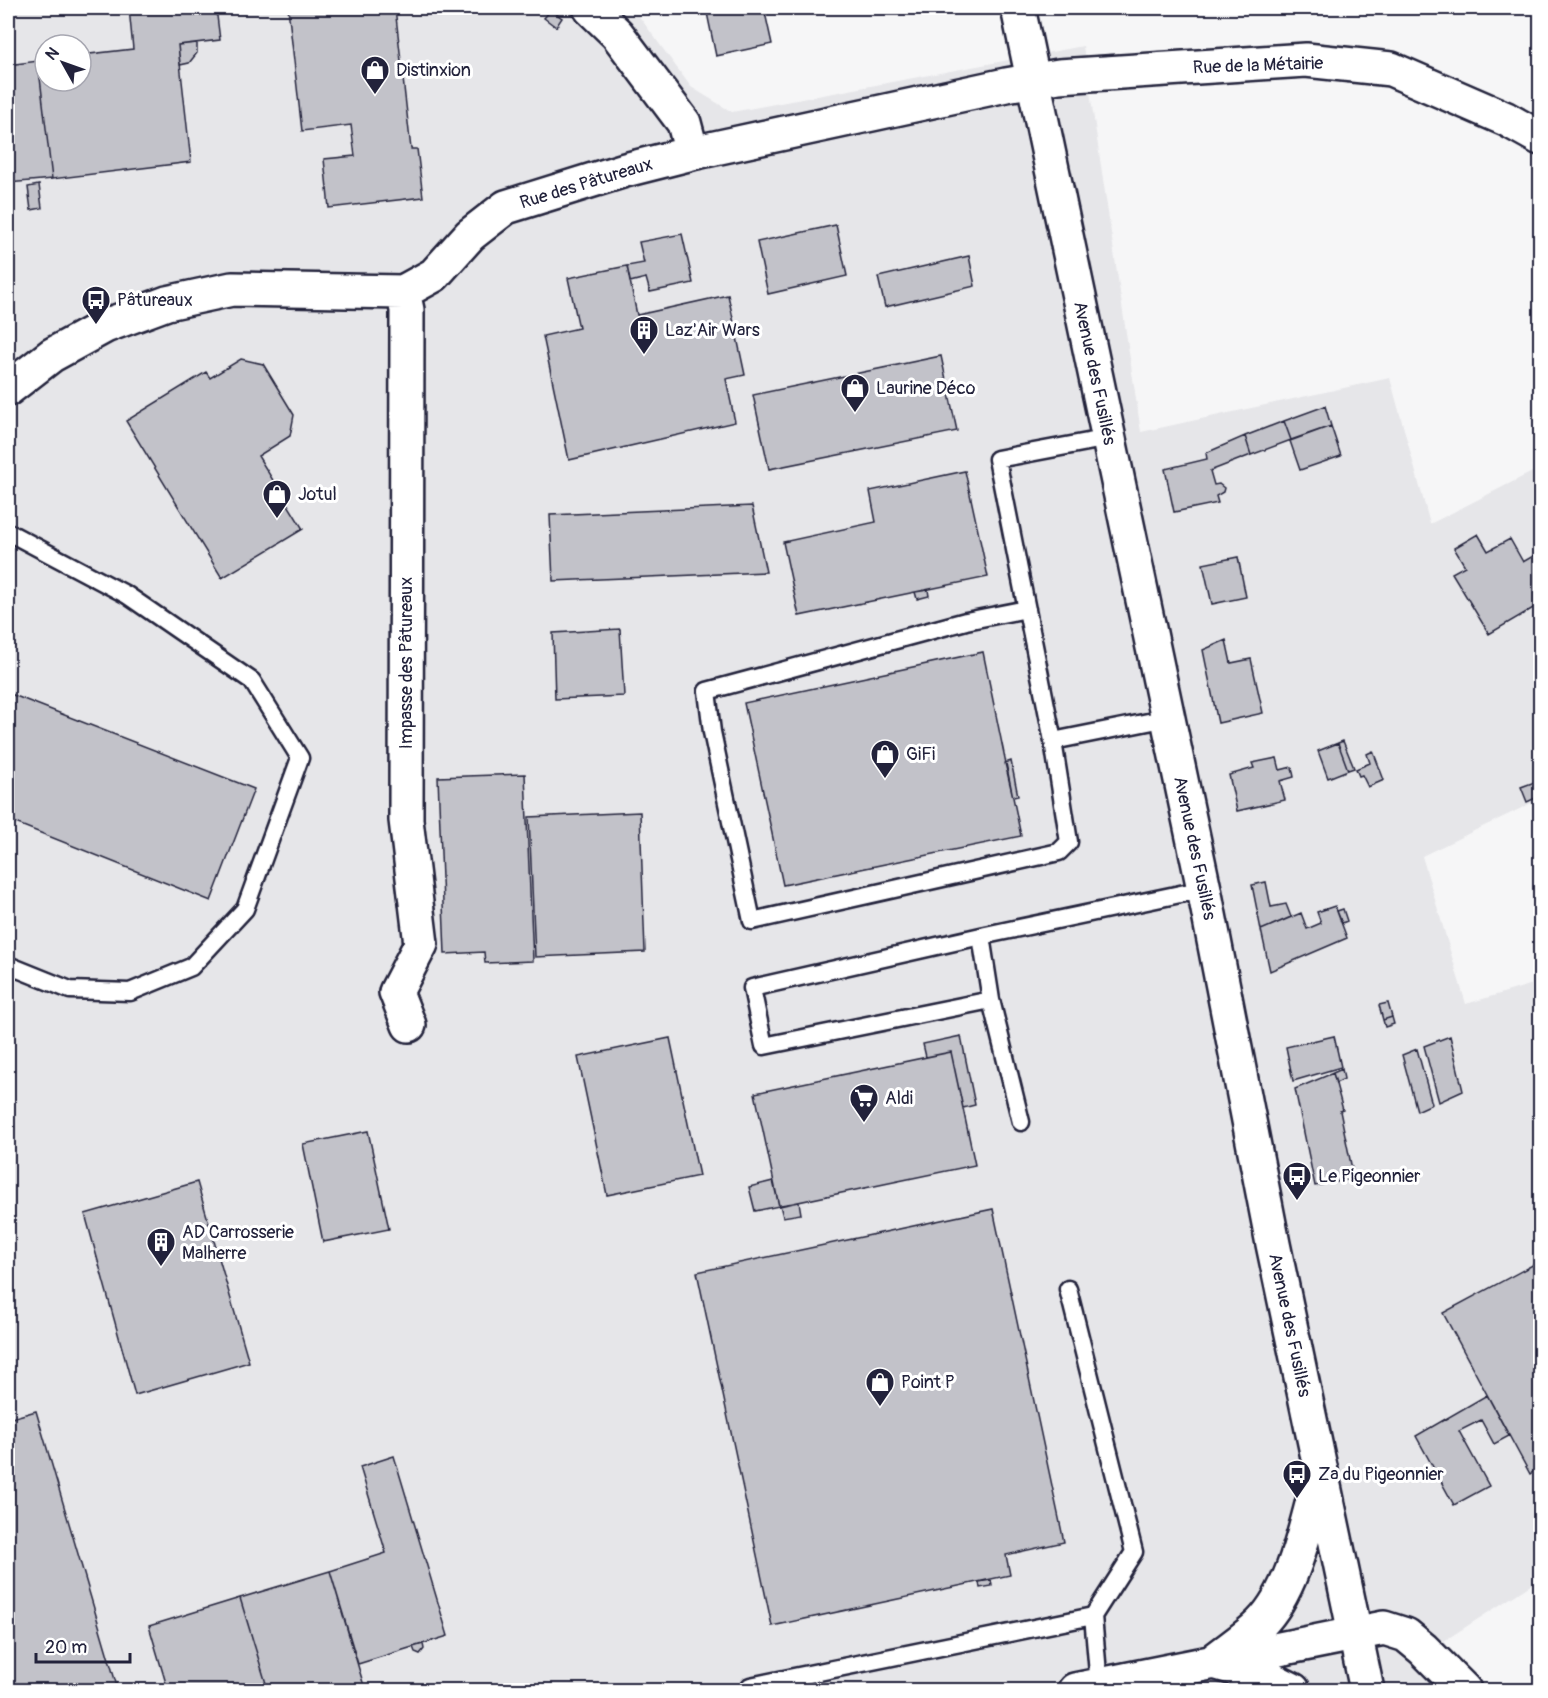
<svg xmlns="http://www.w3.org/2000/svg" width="1548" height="1698" viewBox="0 0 1548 1698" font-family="Pangolin,sans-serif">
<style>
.built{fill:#e6e6e9;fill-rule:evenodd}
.building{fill:#c2c2c9;stroke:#22223b;stroke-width:1.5}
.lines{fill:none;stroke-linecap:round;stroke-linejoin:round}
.service-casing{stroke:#22223b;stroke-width:21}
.minor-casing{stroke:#22223b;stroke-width:38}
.secondary-casing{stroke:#22223b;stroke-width:38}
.service{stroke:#fff;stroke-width:16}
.minor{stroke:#fff;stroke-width:33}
.secondary{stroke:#fff;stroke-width:33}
.labels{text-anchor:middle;stroke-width:6;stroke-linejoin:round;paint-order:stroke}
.street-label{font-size:18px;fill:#22223b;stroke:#fff}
.poi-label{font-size:18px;fill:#22223b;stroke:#fff;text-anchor:start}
</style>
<rect width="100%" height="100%" fill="#f6f6f7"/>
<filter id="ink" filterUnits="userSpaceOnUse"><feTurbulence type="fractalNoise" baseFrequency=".0167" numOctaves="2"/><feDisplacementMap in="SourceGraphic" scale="12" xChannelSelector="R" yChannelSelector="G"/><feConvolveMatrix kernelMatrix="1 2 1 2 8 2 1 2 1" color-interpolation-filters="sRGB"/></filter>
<g filter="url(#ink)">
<path class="built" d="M8,8H633L691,87L732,112L1083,46L1141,432L1390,378L1430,524L1540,468V799L1422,856L1466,1004L1540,982V1579L1444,1641L1478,1690H8ZM45,45H81V81H45Z"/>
<path class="building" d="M129,8H216L220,40L178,45L191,162L52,179L38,61L45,60V81H81V55L133,49Z
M288,8H395L411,149H417L423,197L329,208L324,159L355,156L351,125L302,131Z
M706,8H764L772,44L716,56Z
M551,10L562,18L556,27L544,18Z
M197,43V53L189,63L180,65L178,45Z
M38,61L52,179L8,183V65Z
M39,185L42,208L31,210L28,187Z
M836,225L847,276L768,294L757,242Z
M682,234L693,283L650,292L646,278L630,282L627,266L644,263L639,242Z
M969,256L975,286L885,307L878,277Z
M627,266L637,315L728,295L745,375L726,379L735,422L569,460L543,336L579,328L568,278Z
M941,356L957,431L769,469L753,395Z
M241,359L263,364L294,415L290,436L258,456L303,529L222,578L126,421L206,372L210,378Z
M1325,406L1331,426L1291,440L1284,421Z
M1284,421L1291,440L1251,455L1245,436Z
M1331,426L1341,456L1300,470L1290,441Z
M1245,436L1251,455L1210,471L1214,485L1219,484L1224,488L1223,492L1216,496L1218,503L1174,512L1165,469L1207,459L1206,453Z
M965,471L988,577L799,616L783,542L876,522L870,491Z
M752,506L766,572L553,581L550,515Z
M1478,534L1488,551L1510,539L1523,562L1540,552V604L1489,634L1452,573L1465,566L1454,548Z
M1238,557L1246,597L1212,604L1203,564Z
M928,590L929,596L917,599L915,592Z
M620,629L624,696L555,699L553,633Z
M1226,640L1231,663L1251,659L1263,713L1218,723L1203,650Z
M983,652L1021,836L783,885L744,703Z
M8,693L254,789L211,901L8,820Z
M1343,741L1354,768L1348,770L1338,743Z
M1338,743L1348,770L1328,778L1318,751Z
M1373,751L1384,780L1368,787L1362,775L1359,776L1356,769L1370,763L1367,754Z
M1277,758L1280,770L1292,767L1294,777L1280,781L1285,800L1237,811L1229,775L1254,768L1252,763Z
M1011,761L1018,796L1013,797L1005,763Z
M525,774L533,961L485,963L484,952L445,954L438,777Z
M1540,780V796L1527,802L1521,787Z
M640,812L645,952L535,957L529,817Z
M1266,882L1271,907L1286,904L1291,917L1261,930L1252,885Z
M1335,906L1347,938L1270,971L1261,930L1301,913L1307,929L1321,923L1317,912Z
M1343,909L1347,921L1342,923L1337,911Z
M1388,1003L1392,1017L1383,1020L1379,1005Z
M1392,1017L1394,1024L1385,1027L1383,1020Z
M961,1036L975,1105L963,1108L951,1052L926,1057L923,1044Z
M1334,1036L1341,1067L1293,1081L1286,1047Z
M1450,1036L1463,1091L1439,1102L1424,1046Z
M670,1038L699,1176L607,1195L578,1057Z
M1417,1049L1432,1104L1417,1111L1402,1055Z
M951,1052L975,1165L779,1206L755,1093Z
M1342,1069L1344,1079L1336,1083L1333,1073Z
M1333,1073L1343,1110L1340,1111L1354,1179L1315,1186L1295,1089Z
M368,1131L389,1229L323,1242L303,1144Z
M773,1181L779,1206L755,1211L749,1187Z
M197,1182L249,1362L135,1395L85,1214Z
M799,1202L801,1214L783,1217L780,1205Z
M993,1209L1064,1542L1006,1555L1010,1575L772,1626L697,1272Z
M1540,1261V1468L1530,1474L1443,1313Z
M1487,1395L1509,1436L1494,1444L1481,1420L1459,1431L1489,1486L1454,1505L1416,1436Z
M36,1411L118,1690H8V1419Z
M394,1456L448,1636L358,1664L330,1571L386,1553L360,1467Z
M330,1571L364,1686L349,1690H268L240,1598Z
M991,1580L992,1586L980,1588L979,1582Z
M240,1598L268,1690H168L149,1626Z
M423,1644L424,1649L420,1654L415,1652L413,1647Z"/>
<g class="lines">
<g class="service-casing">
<path id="service" d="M1109,438L997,459L1053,741L1168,718
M8,532L127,595L252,681L300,758L245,909L191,967L130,992L70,990L8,965
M1027,609L966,621L707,691L712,732L752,921L1059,852L1069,842L1053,741
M981,936L991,1000L764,1046L752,988L981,936L1204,889
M991,1000L1021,1122
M1068,1289L1134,1552L1093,1616L1099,1685
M750,1686L1093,1616"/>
</g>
<g class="minor-casing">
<path id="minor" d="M590,8L617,34L684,123L692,153
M403,292L407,310L406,820L421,944L396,992L409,1025
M8,389L52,355L105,326L167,303L232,289L403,292L434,275L470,235L506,207L625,170L692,153L1006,85L1059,76L1306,60L1391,69L1506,119L1540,138
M1216,1659C1230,1648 1247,1637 1260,1624C1296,1588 1307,1519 1321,1471
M1217,1663L1271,1679L1293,1690
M1075,1690L1384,1628L1406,1635L1423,1649L1464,1690"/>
</g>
<g class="secondary-casing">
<path id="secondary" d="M1018,8L1204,889L1273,1244L1367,1690"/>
</g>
<use href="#service" class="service"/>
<use href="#minor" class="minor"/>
<use href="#secondary" class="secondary"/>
</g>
</g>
<defs>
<g id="shop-pin" transform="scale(1.5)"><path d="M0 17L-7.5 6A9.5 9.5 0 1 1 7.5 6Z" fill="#22223b" stroke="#fff"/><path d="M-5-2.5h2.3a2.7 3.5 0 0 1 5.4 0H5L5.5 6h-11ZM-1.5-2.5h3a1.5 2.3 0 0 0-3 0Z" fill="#fff"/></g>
<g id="bus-pin" transform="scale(1.5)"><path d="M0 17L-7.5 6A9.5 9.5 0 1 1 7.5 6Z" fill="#22223b" stroke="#fff"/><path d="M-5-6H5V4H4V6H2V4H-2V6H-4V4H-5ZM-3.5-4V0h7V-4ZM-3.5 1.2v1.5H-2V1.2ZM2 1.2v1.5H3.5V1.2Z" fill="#fff"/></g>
<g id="building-pin" transform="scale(1.5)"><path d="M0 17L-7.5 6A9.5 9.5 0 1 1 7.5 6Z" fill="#22223b" stroke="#fff"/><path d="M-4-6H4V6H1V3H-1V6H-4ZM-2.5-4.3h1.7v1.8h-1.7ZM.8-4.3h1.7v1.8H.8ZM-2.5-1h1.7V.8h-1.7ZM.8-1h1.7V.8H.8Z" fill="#fff"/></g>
<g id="supermarket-pin" transform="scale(1.5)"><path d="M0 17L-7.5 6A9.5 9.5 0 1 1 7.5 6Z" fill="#22223b" stroke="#fff"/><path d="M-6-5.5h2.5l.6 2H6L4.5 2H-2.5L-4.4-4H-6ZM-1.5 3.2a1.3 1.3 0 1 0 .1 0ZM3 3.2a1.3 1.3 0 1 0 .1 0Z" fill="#fff"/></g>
</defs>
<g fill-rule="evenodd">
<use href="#shop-pin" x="375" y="70"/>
<use href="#bus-pin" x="96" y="300"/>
<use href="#building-pin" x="644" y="330"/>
<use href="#shop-pin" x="855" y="388"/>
<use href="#shop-pin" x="277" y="494"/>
<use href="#shop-pin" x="885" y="754"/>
<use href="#supermarket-pin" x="864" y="1098"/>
<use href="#bus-pin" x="1297" y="1176"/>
<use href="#building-pin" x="161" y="1242"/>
<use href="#shop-pin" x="880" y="1382"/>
<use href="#bus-pin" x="1297" y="1474"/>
</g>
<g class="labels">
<g class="street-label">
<text transform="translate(1258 65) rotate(-2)" y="6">Rue de la Métairie</text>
<text transform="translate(586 183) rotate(-17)" y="6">Rue des Pâtureaux</text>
<text transform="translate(1095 373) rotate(78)" y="6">Avenue des Fusillés</text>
<text transform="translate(406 663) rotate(-90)" y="6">Impasse des Pâtureaux</text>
<text transform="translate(1195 848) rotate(78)" y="6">Avenue des Fusillés</text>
<text transform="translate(1290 1325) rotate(78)" y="6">Avenue des Fusillés</text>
</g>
<g class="poi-label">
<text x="396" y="76">Distinxion</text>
<text x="117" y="306">Pâtureaux</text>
<text x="665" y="336">Laz'Air Wars</text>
<text x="876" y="394">Laurine Déco</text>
<text x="298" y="500">Jotul</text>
<text x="906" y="760">GiFi</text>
<text x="885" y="1104">Aldi</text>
<text x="1318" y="1182">Le Pigeonnier</text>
<text x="182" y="1238">AD Carrosserie<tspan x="182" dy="21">Malherre</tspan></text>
<text x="901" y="1388">Point P</text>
<text x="1318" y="1480">Za du Pigeonnier</text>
</g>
</g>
<rect width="1548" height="1698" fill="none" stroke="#fff" stroke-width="30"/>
<rect x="15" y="15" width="1518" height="1668" fill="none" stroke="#22223b" stroke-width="2" filter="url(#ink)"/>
<g transform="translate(63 63) rotate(310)"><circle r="28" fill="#ffffff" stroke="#a7a7b1" stroke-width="1.5"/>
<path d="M0-4.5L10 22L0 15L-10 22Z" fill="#22223b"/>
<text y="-9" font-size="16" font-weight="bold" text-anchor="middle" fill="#22223b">N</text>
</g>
<path d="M36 1653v9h94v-9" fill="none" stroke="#22223b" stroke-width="3"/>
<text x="45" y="1653" font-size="18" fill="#22223b" stroke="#ffffff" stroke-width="4.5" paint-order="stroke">20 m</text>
</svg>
